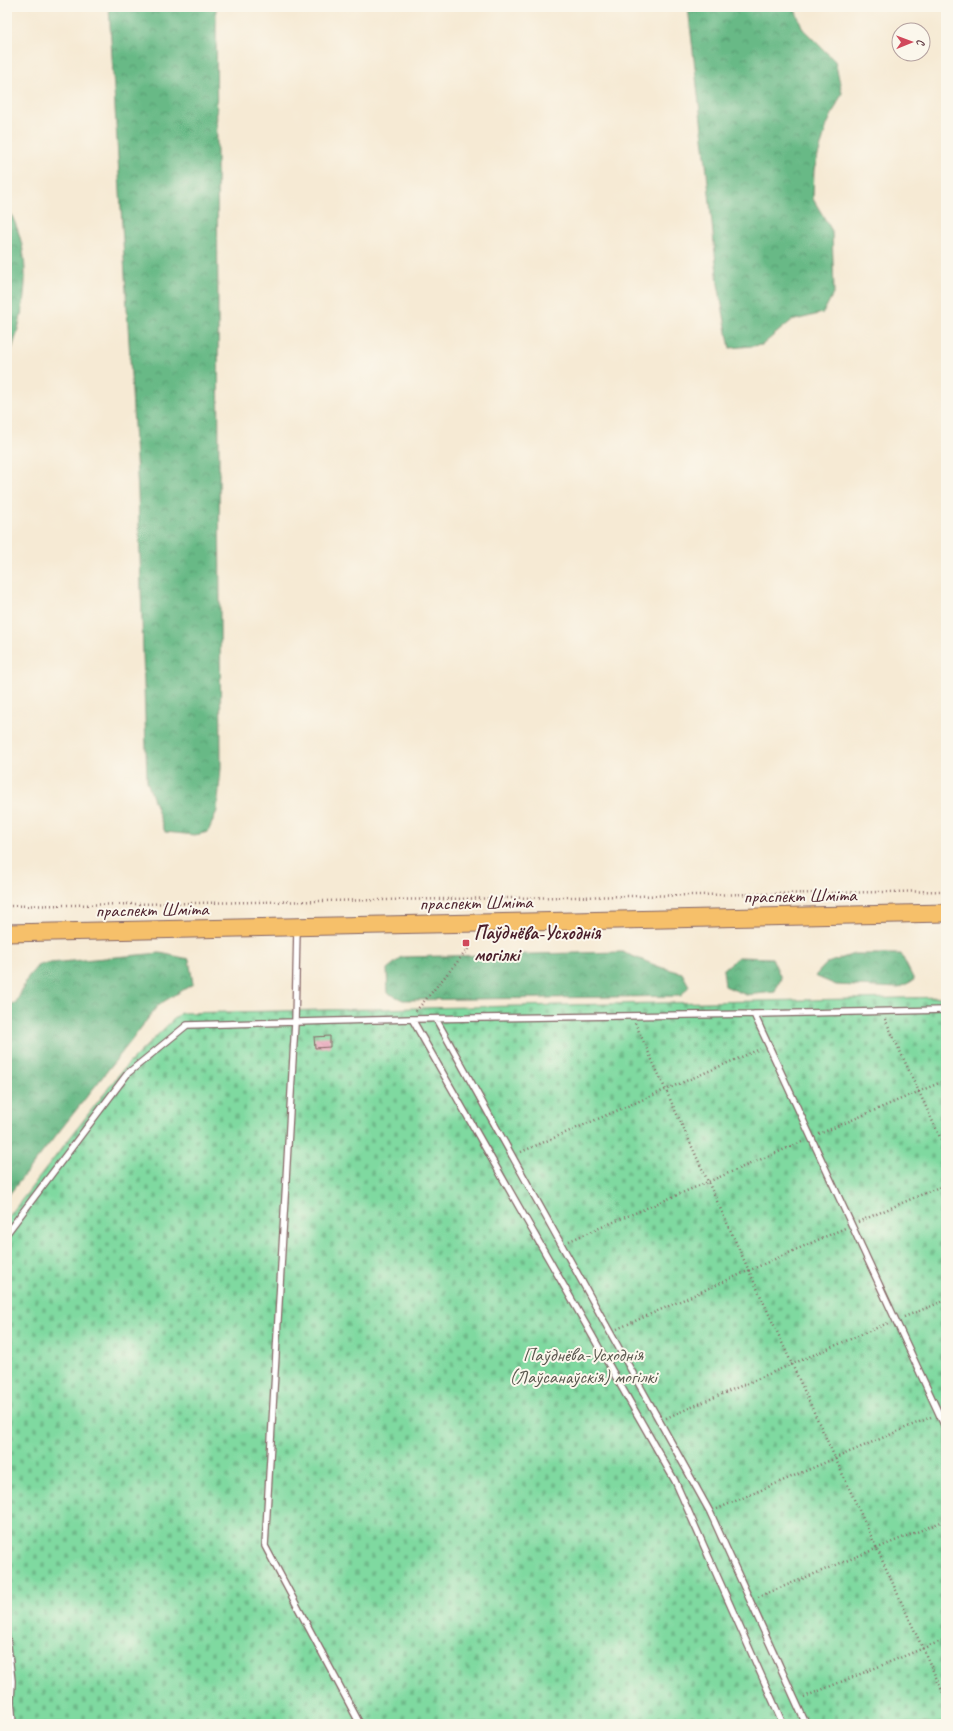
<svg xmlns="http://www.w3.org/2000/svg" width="953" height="1731" viewBox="0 0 953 1731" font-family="Caveat,sans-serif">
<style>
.forest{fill:url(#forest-crowns);stroke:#586c58}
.cemetery{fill:url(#cemetery-stones);stroke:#647c66}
.building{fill:url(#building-back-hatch)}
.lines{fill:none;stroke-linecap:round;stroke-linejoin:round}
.lane-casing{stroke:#866666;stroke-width:8}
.primary-casing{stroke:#866666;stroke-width:19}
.path{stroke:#866666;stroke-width:2.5;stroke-dasharray:1 3;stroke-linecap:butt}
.lane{stroke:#fff;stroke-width:5.5}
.primary{stroke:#f6c06b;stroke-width:17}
.poi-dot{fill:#d1495b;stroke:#fbf7ec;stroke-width:1.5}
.labels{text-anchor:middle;stroke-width:4;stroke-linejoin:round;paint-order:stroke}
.street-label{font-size:19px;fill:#4a1f2b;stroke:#fbf7ec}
.poi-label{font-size:19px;font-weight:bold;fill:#4a1f2b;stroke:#fbf7ec;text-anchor:start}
.park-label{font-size:19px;fill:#5a574e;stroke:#fbf7ec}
</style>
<defs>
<pattern id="forest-crowns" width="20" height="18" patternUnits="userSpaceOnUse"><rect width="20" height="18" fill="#67b986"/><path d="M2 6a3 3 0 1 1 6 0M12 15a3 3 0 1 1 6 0" fill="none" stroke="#57966e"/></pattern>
<pattern id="cemetery-stones" width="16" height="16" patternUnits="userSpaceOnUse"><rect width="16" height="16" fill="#7fd9a0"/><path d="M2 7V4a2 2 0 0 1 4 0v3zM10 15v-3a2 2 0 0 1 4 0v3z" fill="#6fba8a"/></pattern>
<pattern id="building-back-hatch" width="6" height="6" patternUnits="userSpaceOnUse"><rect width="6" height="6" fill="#eaa2b9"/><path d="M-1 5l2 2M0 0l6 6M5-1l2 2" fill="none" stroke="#c08397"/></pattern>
</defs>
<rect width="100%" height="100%" fill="#fbf7ec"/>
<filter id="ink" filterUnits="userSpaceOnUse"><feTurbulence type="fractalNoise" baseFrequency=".025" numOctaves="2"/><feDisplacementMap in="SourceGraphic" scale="8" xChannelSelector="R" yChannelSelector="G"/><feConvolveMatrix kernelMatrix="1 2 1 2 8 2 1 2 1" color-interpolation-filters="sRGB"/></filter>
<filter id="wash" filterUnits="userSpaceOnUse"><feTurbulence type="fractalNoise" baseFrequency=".012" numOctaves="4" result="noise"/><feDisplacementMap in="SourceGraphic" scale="16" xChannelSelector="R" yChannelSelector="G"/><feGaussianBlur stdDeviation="0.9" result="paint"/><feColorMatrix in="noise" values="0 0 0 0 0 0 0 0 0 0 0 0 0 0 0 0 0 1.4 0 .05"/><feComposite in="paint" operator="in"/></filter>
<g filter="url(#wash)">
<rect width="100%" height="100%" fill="#f6ead4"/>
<path class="forest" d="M109,7H216L221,768L217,811L208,832L195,835L165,832L147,781L138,493Z
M688,7H794L803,29L835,61L842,93L827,125L814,170L813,199L832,231L834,292L823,313L791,321L762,345L730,348L718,284L707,173Z
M7,209C12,214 14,221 17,228C33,271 23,322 7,363Z
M622,952L660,967L682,973L689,986L681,996L403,1000L388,993L387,969L402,957Z
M160,953L189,959L193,984L158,1005L131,1041L7,1197V1005L16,1003L28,977L39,964Z
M854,954H901L914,980L899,988L836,985L815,976L827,963Z
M738,957L772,958L781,978L775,992L746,995L725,986L723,970Z"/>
<path class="cemetery" d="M946,997V1724H7V1219L124,1068L180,1013Z"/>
<g id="blocks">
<path class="building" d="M330,1036V1047L315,1048L314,1037Z"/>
</g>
</g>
<g filter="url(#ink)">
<use href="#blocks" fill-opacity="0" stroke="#866666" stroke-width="1"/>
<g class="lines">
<g class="lane-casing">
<path id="lane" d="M297,929L295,1023L265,1546L360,1724
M754,1014L946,1010
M412,1019L754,1014L946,1429
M436,1019L710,1512L806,1724
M7,1233L128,1073L187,1025L412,1019L675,1481L783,1724
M7,1638L12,1681L11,1700L13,1724"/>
</g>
<g class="primary-casing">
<path id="primary" d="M7,933L946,913"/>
</g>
<path class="path" d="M7,906L946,891
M416,1011L469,948
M885,1019L946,1150
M635,1023L946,1699
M819,1134L946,1080
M521,1152L760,1049
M858,1222L946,1184
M569,1241L804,1141
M904,1317L946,1300
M617,1329L845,1228
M666,1418L888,1323
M717,1509L931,1417
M758,1597L946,1520
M804,1697L946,1639"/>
<use href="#lane" class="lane"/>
<use href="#primary" class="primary"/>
</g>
</g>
<rect class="poi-dot" x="462" y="939" width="8" height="8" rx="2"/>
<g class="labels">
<g class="street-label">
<text transform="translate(800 895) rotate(-1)" y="7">праспект Шміта</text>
<text transform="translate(476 902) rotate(-1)" y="7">праспект Шміта</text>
<text transform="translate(152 909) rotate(-1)" y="7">праспект Шміта</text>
</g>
<g class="poi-label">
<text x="474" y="939">Паўднёва-Усходнія<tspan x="474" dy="22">могілкі</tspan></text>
</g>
<g class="park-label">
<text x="583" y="1361">Паўднёва-Усходнія<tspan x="583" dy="22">(Лаўсанаўскія) могілкі</tspan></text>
</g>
</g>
<rect width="953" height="1731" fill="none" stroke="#fbf7ec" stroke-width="24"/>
<g transform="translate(911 42) rotate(89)"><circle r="19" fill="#fbf7ec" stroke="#b4a19f"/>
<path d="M0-3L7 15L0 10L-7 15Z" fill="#d1495b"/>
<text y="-6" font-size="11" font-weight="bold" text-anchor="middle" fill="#4a1f2b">С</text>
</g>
</svg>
